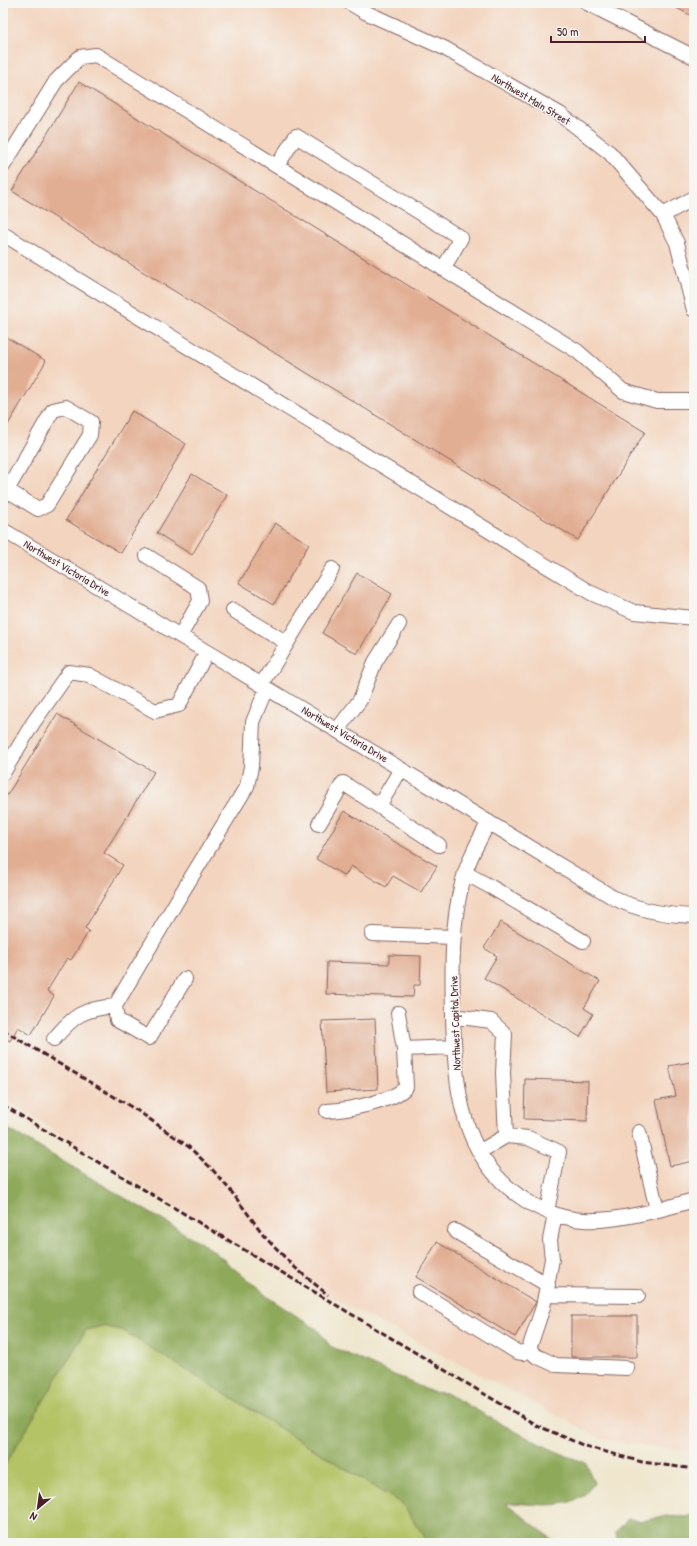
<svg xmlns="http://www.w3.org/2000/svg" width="697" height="1546" viewBox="0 0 697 1546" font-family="'Patrick Hand',sans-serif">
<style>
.built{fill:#f3d4be}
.green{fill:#b3c365;stroke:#7e7148}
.forest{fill:#8ea95a;stroke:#6c6442}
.building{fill:#e2ae93}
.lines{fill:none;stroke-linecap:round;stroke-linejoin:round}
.minor-casing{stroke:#846564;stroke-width:16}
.minor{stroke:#fff;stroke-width:14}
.rail{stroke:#4a1f2b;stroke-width:3;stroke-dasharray:6 3;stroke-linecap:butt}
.labels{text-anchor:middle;stroke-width:3;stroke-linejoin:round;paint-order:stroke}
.street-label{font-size:11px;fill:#4a1f2b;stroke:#f6f6f2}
</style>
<rect width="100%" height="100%" fill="#f6f6f2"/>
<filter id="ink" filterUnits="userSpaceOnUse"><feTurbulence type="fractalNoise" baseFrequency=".025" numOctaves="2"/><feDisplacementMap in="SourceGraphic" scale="8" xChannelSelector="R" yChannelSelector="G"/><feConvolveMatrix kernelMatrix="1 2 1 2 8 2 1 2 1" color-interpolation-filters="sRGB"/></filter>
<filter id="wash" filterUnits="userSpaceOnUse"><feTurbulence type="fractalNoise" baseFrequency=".012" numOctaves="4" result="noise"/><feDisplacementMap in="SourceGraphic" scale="16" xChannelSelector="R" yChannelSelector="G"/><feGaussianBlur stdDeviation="0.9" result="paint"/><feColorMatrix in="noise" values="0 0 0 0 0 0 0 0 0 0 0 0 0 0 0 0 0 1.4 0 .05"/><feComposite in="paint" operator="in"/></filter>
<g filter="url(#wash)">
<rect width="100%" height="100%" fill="#efe6cd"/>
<path class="built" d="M3,3H694V1452L604,1440L262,1261L3,1098Z"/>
<path class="green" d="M102,1326L122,1330L402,1504L429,1543H3V1468L86,1330Z"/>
<path class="forest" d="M3,1126L211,1249L269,1298L318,1330L330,1346L432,1392L446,1393C492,1418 536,1446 586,1463L594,1483C591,1487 586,1494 581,1497C559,1510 531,1503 506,1503L557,1543H429L402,1504L122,1330L102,1326L86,1330L3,1468Z
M694,1514V1543H617L616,1532L628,1519L643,1521L663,1516L686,1517Z"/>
<g id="blocks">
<path class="building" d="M667,3H694V17Z
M79,82L645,432L578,540L12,191Z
M3,335L46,361L3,433Z
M132,411L186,444L121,553L66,520Z
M192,474L227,495L192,555L157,533Z
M275,523L309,544L274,604L239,583Z
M357,573L392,594L357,654L322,633Z
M57,714L154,772L104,853L123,865L85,928L89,931L71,960L67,958L47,991L54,996L31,1035L18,1027L10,1041L3,1037V802Z
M344,811L374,829V830L437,866L421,892L393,876L386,887L351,866L345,876L316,859Z
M501,922L600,981L584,1008L593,1014L580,1037L484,978L497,956L484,948Z
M389,955L421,956L420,985H414L413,997L326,994L327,962L389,964Z
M375,1019L378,1089L326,1092L322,1021Z
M690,1062L694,1082V1161L670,1166L656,1100L676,1096L669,1066Z
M525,1079L588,1081L587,1121L524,1119Z
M437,1242L536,1302L515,1337L416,1277Z
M571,1316H637V1357H571Z"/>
</g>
</g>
<g filter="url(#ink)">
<use href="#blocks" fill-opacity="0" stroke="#846564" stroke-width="1"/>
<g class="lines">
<g class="minor-casing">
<path id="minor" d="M350,3L365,12L444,48L560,114L610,153L663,215L677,243L694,310
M587,3L694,57
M3,166L56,81L80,57L96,55L577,351L623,391L657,401H694
M277,166L296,136L461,238L443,269
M663,215L694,198
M3,234L591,593L634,612L694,618
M3,497L53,410L66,407L91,422L90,435L47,505L38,509L7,490
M3,530L227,664L614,898C639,911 666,915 694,916
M147,556L198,588L200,601L180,636
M233,610L287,643
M262,684L332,569
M337,730L360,700L375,662L399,624
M3,773L33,723L69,672L89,675L155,711L179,705L207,652
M379,806L401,769
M489,822C479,840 468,860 463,880C451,922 452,971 453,1015C455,1085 459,1158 525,1200C542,1211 564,1219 584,1220C616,1222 664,1209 694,1200
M319,824L343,783L439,845
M465,873L491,887L583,941
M372,934L454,937
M185,979L149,1038L117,1020L115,1006L178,899L247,786L251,767L253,722L267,688
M398,1013L404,1049
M453,1016L491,1021L505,1034L503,1073L506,1136
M54,1039C74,1015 83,1009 115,1006
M327,1111C347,1110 393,1102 406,1087L404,1049L454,1047
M639,1132L657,1210
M479,1152L506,1136L528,1138L559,1152L547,1211
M455,1231L548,1285
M419,1292L517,1352L523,1353L529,1349L543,1307L552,1259L550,1240L555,1214
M546,1295L638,1296
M529,1349L536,1356L556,1365L627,1368"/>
</g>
<use href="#minor" class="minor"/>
<path class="rail" d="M3,1030L138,1111L189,1147L211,1168L230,1190L263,1234L292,1265L328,1295
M3,1105L536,1425L585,1446L642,1462L694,1469"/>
</g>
</g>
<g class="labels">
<g class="street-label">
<text transform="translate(531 99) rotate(31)" y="4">Northwest Main Street</text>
<text transform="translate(67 568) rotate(31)" y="4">Northwest Victoria Drive</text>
<text transform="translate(345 734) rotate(31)" y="4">Northwest Victoria Drive</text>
<text transform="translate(455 1023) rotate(-92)" y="4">Northwest Capital Drive</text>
</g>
</g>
<rect width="697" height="1546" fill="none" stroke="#f6f6f2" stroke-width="16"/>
<g transform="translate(38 1508) rotate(209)" stroke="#f6f6f2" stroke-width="3" paint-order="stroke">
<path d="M0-3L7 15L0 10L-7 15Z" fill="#4a1f2b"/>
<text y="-6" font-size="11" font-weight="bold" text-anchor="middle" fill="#4a1f2b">N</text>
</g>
<path d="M551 36v6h94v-6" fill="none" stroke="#4a1f2b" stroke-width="2"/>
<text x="557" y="36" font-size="12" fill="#4a1f2b" stroke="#f6f6f2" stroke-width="3" paint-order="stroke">50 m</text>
</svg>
